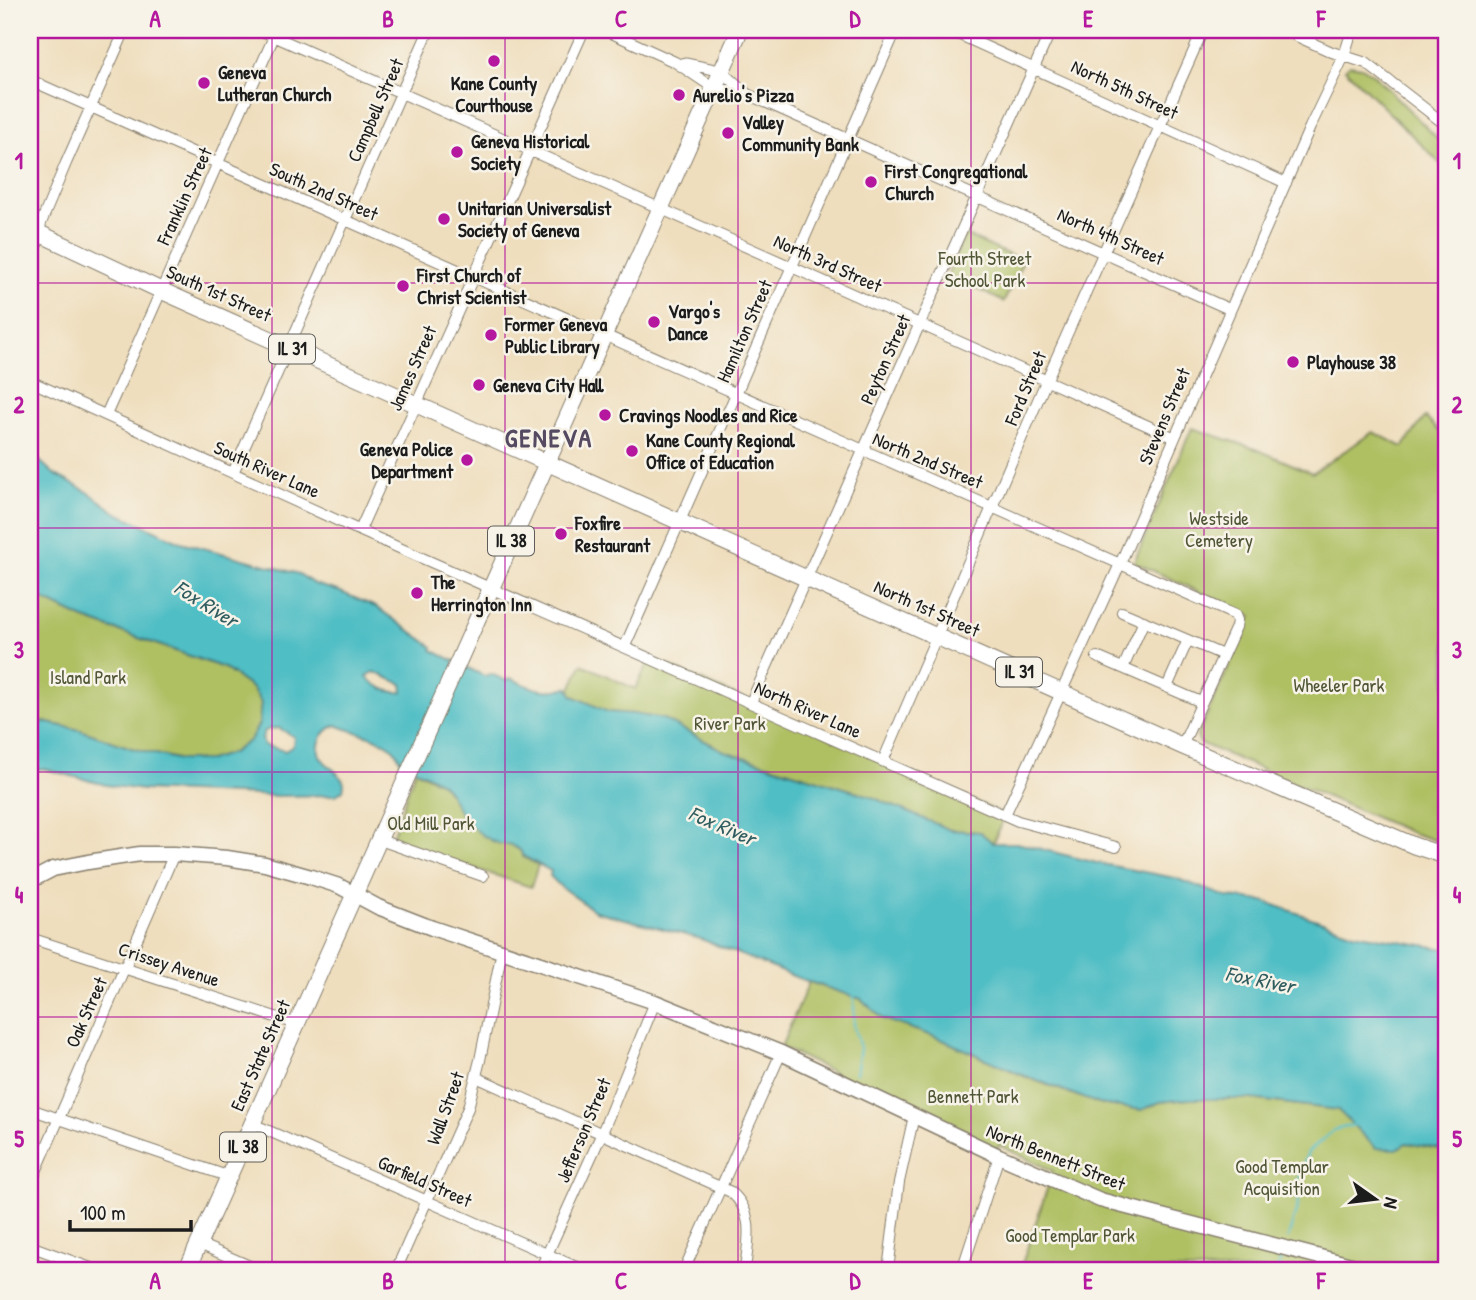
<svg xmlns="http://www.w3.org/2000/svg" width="1476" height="1300" viewBox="0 0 1476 1300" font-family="'Patrick Hand',sans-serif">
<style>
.green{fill:#afc064;stroke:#666e40;stroke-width:2}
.water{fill:#4fbec5;stroke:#366d70;stroke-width:2;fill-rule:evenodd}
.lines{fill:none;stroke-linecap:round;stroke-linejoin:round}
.stream{stroke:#4fbec5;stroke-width:2.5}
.street-casing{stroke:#867d6c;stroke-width:12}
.secondary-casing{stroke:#867d6c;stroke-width:17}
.primary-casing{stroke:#867d6c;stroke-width:18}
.street{stroke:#fff;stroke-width:10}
.secondary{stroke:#fff;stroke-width:14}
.primary{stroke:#fff;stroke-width:16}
.grid{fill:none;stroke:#b5179e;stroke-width:2;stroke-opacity:0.55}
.poi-dot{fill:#b5179e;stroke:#f7f3e8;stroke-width:2.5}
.labels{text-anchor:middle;stroke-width:5;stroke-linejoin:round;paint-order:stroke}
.shield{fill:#f7f3e8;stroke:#5e5c59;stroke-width:2}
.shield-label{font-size:18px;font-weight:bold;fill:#1c1c1c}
.poi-label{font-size:19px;font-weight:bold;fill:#1c1c1c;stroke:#f7f3e8;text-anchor:start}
.street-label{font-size:19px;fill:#1c1c1c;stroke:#f7f3e8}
.park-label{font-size:19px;fill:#4f5535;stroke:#f7f3e8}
.water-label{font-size:21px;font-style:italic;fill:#305d60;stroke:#f7f3e8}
.district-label{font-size:26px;font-weight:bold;letter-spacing:2px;fill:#554a62;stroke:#f7f3e8}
.neatline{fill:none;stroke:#b5179e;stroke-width:2.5}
.grid-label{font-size:23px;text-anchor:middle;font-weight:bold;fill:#b5179e}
</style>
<rect width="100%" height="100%" fill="#f7f3e8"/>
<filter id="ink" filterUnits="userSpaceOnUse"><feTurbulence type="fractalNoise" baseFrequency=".0143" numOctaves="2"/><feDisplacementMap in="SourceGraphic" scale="14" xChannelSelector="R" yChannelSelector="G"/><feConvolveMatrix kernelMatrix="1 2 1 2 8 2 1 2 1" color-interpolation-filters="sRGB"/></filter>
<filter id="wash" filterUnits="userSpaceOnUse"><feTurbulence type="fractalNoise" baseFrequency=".00686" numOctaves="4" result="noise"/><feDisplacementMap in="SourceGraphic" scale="28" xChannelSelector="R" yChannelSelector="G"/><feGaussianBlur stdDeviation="1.57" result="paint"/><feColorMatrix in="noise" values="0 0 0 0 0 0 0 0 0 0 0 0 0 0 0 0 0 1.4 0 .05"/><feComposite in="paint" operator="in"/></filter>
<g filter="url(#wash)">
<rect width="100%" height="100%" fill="#efdebd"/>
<path class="green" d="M1349,65L1362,67L1374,75L1446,147V169L1345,69Z
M965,235L1023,261L1004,302L947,275Z
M1425,417L1443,435L1446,432V844L1412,833L1200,743L1197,736L1252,616L1134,562L1192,428L1256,449L1312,473L1373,432L1403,447Z
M30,593L82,618L224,668L253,689L261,703L259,724L250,740L232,753L209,760H181L131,748L80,730L30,719Z
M651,658L1005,815L993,843L980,832L950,830L867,795L724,751L663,719L634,714L608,712L573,696L570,691L582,664L635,689Z
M415,770L441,783L458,805L462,817L520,850L523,857L538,865L531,887L391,841Z
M809,982L861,999L883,1019L936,1037L1028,1078L1099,1104L1142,1110L1160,1102L1189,1099H1251L1338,1110L1376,1148L1406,1143L1446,1150V1270H1379L1327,1257L1352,1270H1020L1053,1171L999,1145L996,1151L781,1047Z"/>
<path class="water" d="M30,452L54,474L88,492L117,513L181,542L299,574L314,584L338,591L376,607L433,647L432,650L484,676L491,674L507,681L510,678C531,688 545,695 568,687L573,696L608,712L634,714L663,719L724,751L867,795L950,830L980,832L993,843H1017L1097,863L1175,878L1227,897L1263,901L1354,933L1446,949V1150L1406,1143L1397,1149L1376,1148L1338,1110L1251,1099H1189L1160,1102L1142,1110L1099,1104L1023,1075L936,1037L883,1019L861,999L798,978L701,939L595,911L561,887L550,876L551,871L523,856L520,850L509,844C496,848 471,828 463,817C455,807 452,793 442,784C432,775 413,769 401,763C395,736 358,735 336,725C329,728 323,732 320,741C313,761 333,765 342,779C345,784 344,784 343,790L336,795L279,796L143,790L106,785L45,769H30V719L80,730L131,748L180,760H209L232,753L250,740L259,724L261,703L253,689L224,668L82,618L30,593ZM374,672L402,684L403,692C391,694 374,686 367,676ZM279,728L294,737L293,746L285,751L264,745L262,739L264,732L269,729Z"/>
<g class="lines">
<path class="stream" d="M854,996V1027L860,1048L856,1073
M1288,1238L1298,1204V1179L1308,1152L1334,1130L1354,1125V1123
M1278,1270L1282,1254"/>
</g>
</g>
<g filter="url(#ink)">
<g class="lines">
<g class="street-casing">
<path id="street" d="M260,30L1173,437
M605,30L675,62L714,88L747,94L1229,309
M949,30L1286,183
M1283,30L1332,52L1366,63L1446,125
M683,63L722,71L747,94
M30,80L1235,615L1237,620L1236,627L1182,746
M30,261L37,245L41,223L66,163L125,30
M30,381L354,528L1018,821L1116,847
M106,415L276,32
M233,473L429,30
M360,530L584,30
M1122,612L1223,655
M625,646L896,30
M1097,657L1201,702
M1123,668L1144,621
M1167,687L1188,640
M751,702L1051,30
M883,761L1047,379L1203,30
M1005,815L1120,564L1310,127L1344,56L1352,30
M380,840L483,876
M30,938L297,1024
M476,1077L731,1192C756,1214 748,1241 745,1270
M30,1109L230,1177
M253,1124L583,1270
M30,1185L174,854
M199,1244L259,1270
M30,1246L96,1270
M396,1270L468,1108L480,1060L502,950
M540,1270L602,1133L655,1002
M684,1270L781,1053
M888,1270L899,1182L914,1116
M962,1270L999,1156"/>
</g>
<g class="secondary-casing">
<path id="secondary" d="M30,881L53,869L88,862L140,854H174L227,858L265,864L311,877L339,886L378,907L432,928L655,1002L781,1053L999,1156L1100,1200L1370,1270"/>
</g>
<g class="primary-casing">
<path id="primary" d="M30,229L160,290L1182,746L1415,846L1446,856
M187,1270L740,30"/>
</g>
<use href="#street" class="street"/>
<use href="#secondary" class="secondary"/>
<use href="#primary" class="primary"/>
</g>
</g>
<path class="grid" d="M272,30V1270M505,30V1270M738,30V1270M971,30V1270M1204,30V1270M30,283H1446M30,528H1446M30,772H1446M30,1017H1446"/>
<g class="poi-dot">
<circle cx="494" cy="61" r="7"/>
<circle cx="204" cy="83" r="7"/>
<circle cx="679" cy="95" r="7"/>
<circle cx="728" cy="133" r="7"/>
<circle cx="457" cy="152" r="7"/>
<circle cx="871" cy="182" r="7"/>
<circle cx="444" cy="219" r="7"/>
<circle cx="403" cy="286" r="7"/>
<circle cx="654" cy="322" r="7"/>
<circle cx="491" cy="335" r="7"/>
<circle cx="1293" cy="362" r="7"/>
<circle cx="479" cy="385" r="7"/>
<circle cx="605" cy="415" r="7"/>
<circle cx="632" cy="451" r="7"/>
<circle cx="467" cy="460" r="7"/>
<circle cx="561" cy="534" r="7"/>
<circle cx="417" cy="593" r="7"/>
</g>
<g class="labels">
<g class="shield">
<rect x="269" y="334.5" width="46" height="29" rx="5"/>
<rect x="488" y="526.5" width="46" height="29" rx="5"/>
<rect x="996" y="657.5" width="46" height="29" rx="5"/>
<rect x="220" y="1132.5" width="46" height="29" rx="5"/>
</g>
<g class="shield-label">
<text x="292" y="355">IL 31</text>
<text x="511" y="547">IL 38</text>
<text x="1019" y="678">IL 31</text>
<text x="243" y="1153">IL 38</text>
</g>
<g class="poi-label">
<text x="218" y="79">Geneva<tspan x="218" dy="22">Lutheran Church</tspan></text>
<text x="494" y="90" text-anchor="middle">Kane County<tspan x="494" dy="22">Courthouse</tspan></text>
<text x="693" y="102">Aurelio's Pizza</text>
<text x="742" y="129">Valley<tspan x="742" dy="22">Community Bank</tspan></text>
<text x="471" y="148">Geneva Historical<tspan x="471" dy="22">Society</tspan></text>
<text x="885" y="178">First Congregational<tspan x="885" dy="22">Church</tspan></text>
<text x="458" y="215">Unitarian Universalist<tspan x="458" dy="22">Society of Geneva</tspan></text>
<text x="417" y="282">First Church of<tspan x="417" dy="22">Christ Scientist</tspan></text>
<text x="668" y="318">Vargo's<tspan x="668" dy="22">Dance</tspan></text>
<text x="505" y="331">Former Geneva<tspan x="505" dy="22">Public Library</tspan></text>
<text x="1307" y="369">Playhouse 38</text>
<text x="493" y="392">Geneva City Hall</text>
<text x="619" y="422">Cravings Noodles and Rice</text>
<text x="646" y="447">Kane County Regional<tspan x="646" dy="22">Office of Education</tspan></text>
<text x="453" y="456" text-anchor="end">Geneva Police<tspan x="453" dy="22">Department</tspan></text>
<text x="575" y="530">Foxfire<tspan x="575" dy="22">Restaurant</tspan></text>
<text x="431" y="589">The<tspan x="431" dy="22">Herrington Inn</tspan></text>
</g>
<g class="street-label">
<text transform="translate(1125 89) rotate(25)" y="7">North 5th Street</text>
<text transform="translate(375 110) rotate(-66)" y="7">Campbell Street</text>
<text transform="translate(324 191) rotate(24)" y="7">South 2nd Street</text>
<text transform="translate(184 196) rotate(-65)" y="7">Franklin Street</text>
<text transform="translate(1111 236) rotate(24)" y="7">North 4th Street</text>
<text transform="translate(828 263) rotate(24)" y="7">North 3rd Street</text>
<text transform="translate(219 293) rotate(24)" y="7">South 1st Street</text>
<text transform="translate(744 331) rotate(-66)" y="7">Hamilton Street</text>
<text transform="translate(885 359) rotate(-66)" y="7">Peyton Street</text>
<text transform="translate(412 368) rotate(-66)" y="7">James Street</text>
<text transform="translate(1025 388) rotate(-67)" y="7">Ford Street</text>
<text transform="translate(1164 416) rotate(-67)" y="7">Stevens Street</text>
<text transform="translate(928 460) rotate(23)" y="7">North 2nd Street</text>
<text transform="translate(267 469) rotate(24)" y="7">South River Lane</text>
<text transform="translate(927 608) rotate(24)" y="7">North 1st Street</text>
<text transform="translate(808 709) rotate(24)" y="7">North River Lane</text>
<text transform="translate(169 964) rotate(18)" y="7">Crissey Avenue</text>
<text transform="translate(86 1012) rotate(-66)" y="7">Oak Street</text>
<text transform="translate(260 1055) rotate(-66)" y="7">East State Street</text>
<text transform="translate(445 1108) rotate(-70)" y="7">Wall Street</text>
<text transform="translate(583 1130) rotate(-67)" y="7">Jefferson Street</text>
<text transform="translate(1056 1157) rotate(22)" y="7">North Bennett Street</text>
<text transform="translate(425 1181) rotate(24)" y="7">Garfield Street</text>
</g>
<g class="park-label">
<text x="985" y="265">Fourth Street<tspan x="985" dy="22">School Park</tspan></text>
<text x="1219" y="525">Westside<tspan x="1219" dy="22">Cemetery</tspan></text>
<text x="88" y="684">Island Park</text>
<text x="1339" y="692">Wheeler Park</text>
<text x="730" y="730">River Park</text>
<text x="431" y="830">Old Mill Park</text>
<text x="973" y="1103">Bennett Park</text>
<text x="1282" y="1173">Good Templar<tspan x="1282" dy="22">Acquisition</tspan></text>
<text x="1070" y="1242">Good Templar Park</text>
</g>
<g class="water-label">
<text transform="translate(206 604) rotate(32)" y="7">Fox River</text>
<text transform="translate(722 826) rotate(23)" y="7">Fox River</text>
<text transform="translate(1260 980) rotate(11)" y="7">Fox River</text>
</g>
<g class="district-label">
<text x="549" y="447">GENEVA</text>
</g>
</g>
<rect width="1476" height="1300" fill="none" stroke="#f7f3e8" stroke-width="77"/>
<g transform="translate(1375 1199) rotate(104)" stroke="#f7f3e8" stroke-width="5" paint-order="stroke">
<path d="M0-5L12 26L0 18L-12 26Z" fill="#1c1c1c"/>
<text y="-10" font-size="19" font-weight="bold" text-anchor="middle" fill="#1c1c1c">N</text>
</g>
<path d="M70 1220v10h121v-10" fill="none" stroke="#1c1c1c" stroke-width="3.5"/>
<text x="80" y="1220" font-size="21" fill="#1c1c1c" stroke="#f7f3e8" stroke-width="5" paint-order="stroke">100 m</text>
<rect x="38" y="38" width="1400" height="1224" class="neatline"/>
<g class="grid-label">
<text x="155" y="27">A</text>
<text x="388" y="27">B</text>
<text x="621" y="27">C</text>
<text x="855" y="27">D</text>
<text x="1088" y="27">E</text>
<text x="1321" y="27">F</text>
<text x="19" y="169">1</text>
<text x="1457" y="169">1</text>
<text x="19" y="413">2</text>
<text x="1457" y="413">2</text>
<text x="19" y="658">3</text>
<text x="1457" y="658">3</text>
<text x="19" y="903">4</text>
<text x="1457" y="903">4</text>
<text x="19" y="1147">5</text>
<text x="1457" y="1147">5</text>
<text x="155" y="1289">A</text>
<text x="388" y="1289">B</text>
<text x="621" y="1289">C</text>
<text x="855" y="1289">D</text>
<text x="1088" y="1289">E</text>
<text x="1321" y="1289">F</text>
</g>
</svg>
